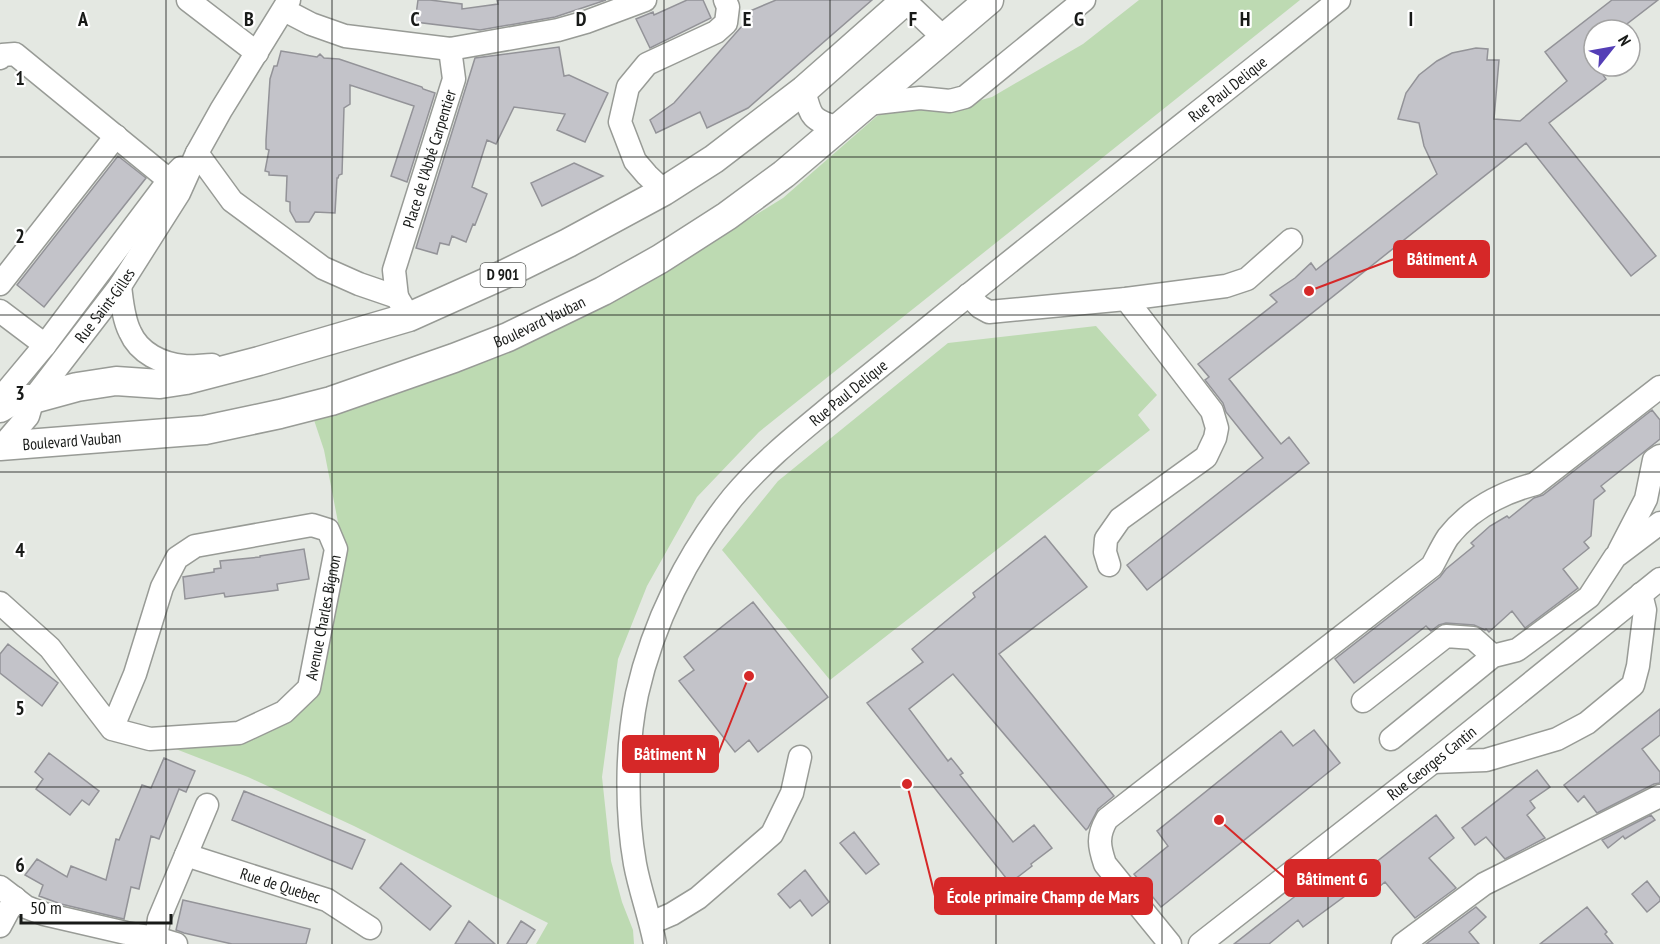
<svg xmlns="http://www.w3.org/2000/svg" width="1660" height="944" viewBox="0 0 1660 944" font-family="'PT Sans Narrow',sans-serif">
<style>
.green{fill:#bddab2}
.building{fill:#c3c3c9;stroke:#939398;stroke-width:1.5}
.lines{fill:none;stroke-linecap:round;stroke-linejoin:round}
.minor-casing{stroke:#989b96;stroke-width:25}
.major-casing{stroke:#989b96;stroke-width:31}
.minor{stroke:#fff;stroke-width:22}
.major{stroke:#fff;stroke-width:28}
.grid{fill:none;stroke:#181a18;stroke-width:1.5;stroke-opacity:0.55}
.labels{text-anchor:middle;stroke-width:4.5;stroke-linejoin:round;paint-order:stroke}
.shield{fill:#fff;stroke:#5d5f5d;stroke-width:1.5}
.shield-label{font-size:15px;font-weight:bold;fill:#181a18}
.street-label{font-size:16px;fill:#181a18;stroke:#fff}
.grid-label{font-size:20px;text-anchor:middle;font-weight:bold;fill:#181a18;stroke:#fff;stroke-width:4.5;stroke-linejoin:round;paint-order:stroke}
.leader{fill:none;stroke:#d62828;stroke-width:2}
.callout-dot{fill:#d62828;stroke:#fff;stroke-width:2}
.callout{fill:#d62828;stroke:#d62828;stroke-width:2}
.callout-label{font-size:18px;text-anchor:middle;font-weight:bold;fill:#fff}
</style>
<rect width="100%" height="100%" fill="#e4e8e2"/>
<path class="green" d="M1139,0H1300L759,432L697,497L647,586L618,659L602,777L611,861L622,902L633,930L634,944H536L548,923L354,826L248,777L168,746L262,734L296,717L310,699L343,548L324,450L312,414L646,282L783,198L877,116L898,108L960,106L992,97L1083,44Z
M1096,326L1157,395L1138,415L1150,430L830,680L722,550L778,481L948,343Z"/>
<path class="building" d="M418,0H430L462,4V9L498,4L497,0H606L555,17L480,30L415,22Z
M687,0H703L711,18L650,48L636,19L653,12L654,15Z
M776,0H872L748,108L707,128L700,112L656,133L650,120L674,103L750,17V11Z
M1612,0H1658L1619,30H1594V66H1597L1606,79L1549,123L1656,256L1631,276L1526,143L1229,379L1281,444L1289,437L1309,463L1147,590L1127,565L1263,458L1226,412L1223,403L1205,380L1209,377L1198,364L1277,302L1270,295L1295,278L1311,263L1316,270L1437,174L1424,146L1419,123L1398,119L1406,93L1419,75L1437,61L1452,53L1476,48L1488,49L1487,60H1499L1494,119L1520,121L1567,81L1545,52Z
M559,47L564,76L569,75L608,93L585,142L557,130L565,114L514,107L496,144L487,140L472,187L487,194L475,225L473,224L466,242L452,236L449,245L440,243L437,254L416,248L475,58Z
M281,51L317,57L320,54L324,58L339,59L422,87L423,89L435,93L407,182L391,176L414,106L350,85V104L344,108L342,174L339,175L338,178H337L335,213L315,212L309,222H296L290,211V202L286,201L287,176L269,175V172L265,171L269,150L266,149V140L270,79L274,66H277Z
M118,156L146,178L44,307L17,285Z
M574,163L603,176L542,206L531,183Z
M1652,410L1660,420V439L1601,486L1605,491L1594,500L1591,536L1584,542L1589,548L1563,569L1578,588L1525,628L1512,611L1489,632L1486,629L1485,630L1474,625L1446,623L1439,625L1431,631L1426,626L1354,683L1335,659L1440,577L1446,569L1474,546L1471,543L1490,526L1507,516L1509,518L1534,498L1543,495Z
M1045,536L1087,587L999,654L1114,796L1098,809L1088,828L1086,830L953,674L909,709L948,761L951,758L963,773L960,775L1013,842L1034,825L1052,848L1031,864L1032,866L1010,883L867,703L923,662L912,649L975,597L973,593Z
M304,549L309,579L277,584L278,590L225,597L224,593L185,599L183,577L214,572V569L221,568L220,561L260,557V556Z
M753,602L828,697L758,752L749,740L735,752L679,681L694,670L684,657Z
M8,644L58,683L42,706L0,673V654Z
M1660,709V735L1642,749L1660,772V783L1654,784L1597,813L1584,796L1578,802L1564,785Z
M1314,730L1340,763L1161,907L1134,874L1168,846L1157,831L1281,731L1293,746Z
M49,753L99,791L89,805L82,800L70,815L36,789L43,779L35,772Z
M164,758L195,771L186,792L179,789L159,839L151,836L139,889L131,887L124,919L61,904L39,896L43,885L25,875L37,859L67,877L71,866L106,880L116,839L119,840L142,785L151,788Z
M1537,770L1550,787L1530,801L1535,808L1527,815L1545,838L1505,859L1486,837L1475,845L1462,828Z
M244,791L365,840L352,869L232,820Z
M1436,815L1454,838L1429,858L1456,888L1415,918L1385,882L1374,891L1361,874Z
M1651,815L1655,820L1625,839L1623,836L1608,848L1602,840Z
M854,832L879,864L866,874L840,843Z
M401,863L451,906L430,930L380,888Z
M1330,869L1349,893L1303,927L1298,920L1269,944H1234Z
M805,870L829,902L812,916L800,900L790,908L778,894Z
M1647,881L1660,898V901L1647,912L1632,894Z
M183,900L310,929L306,944H232L184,933L176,930Z
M1476,907L1486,917L1469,932L1479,944H1426Z
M1587,907L1607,932L1605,934L1613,944H1540Z
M469,921L495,944H455Z
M521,921L535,930L526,944H507Z"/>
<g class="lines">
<g class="minor-casing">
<g id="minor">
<path d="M188,0L257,53"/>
<path d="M904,0L944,38"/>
<path d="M284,10L311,24L345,36L450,49L558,30L586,22L645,0"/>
<path d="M0,58L2,55L15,54L169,180"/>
<path d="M804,90C811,117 810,119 838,128"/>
<path d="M867,104L920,98L950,101L965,97L1084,0"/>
<path d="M197,153L232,201L323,268L359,284L397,297L409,317"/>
<path d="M664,191L647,175L635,161L620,122L628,87L647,64L716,32L726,23L728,7L725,0"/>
<path d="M0,284L116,136"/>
<path d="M120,286C122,301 123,318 130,332C139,353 162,364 184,366C193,367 203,365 212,365"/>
<path d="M968,295L980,307L989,312L1126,299L1226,286L1247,279L1291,240"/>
<path id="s1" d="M397,297L394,270L454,79L450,49"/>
<path d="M0,311L45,345"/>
<path d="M0,399L45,345L169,180L181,168"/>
<path id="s2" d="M3,445L28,416L33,399L120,286L179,193L197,153L221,110L289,0"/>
<path d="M1619,551L1646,499L1654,460L1660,456"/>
<path d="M1109,565L1105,552L1106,539L1120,519L1206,457L1215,438L1217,428L1212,411L1126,299"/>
<path id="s3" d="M0,603L50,648L112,729L150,739L239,733L284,712L309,688L336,549L328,530L312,525L195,546L177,558L162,587L135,674L112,729"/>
<path d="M1363,701L1446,636L1473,638L1493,656"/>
<path d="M1391,739L1493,656L1517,650L1589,597L1615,557L1660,523"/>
<path d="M1433,762L1486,760L1557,739L1587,723L1633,685L1638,666L1645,610L1641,594"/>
<path id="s4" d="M186,855L327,900L370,928"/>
<path d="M0,887L26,907L44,914L126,933L156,938L176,944"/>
<path d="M651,923L672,914L698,898L772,834L792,793L800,757"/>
<path d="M0,926L15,898"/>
<path d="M156,938L159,919L207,805"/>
<path id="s5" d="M655,944C650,917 640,891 635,864C626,813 626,746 637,694C653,623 687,554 733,497C763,461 800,432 835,403C868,376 901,350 934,323C1068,214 1204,108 1339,0"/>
<path d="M1170,944L1105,864C1099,846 1097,836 1107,819L1432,566C1437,557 1442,546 1448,537C1470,509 1501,493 1535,484L1660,387"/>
<path id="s6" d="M1200,944L1433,762L1660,579"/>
<path d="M1403,944L1484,884L1660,796"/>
</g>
</g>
<g class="major-casing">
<g id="major">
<path d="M0,408L10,402L20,399H33L77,387L116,381L160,384L186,380L259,361L409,317L505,274L568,243L664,191L714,159L804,90L906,0"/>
<path id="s7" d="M0,446L205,430L280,414L331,401L454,358L508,337L603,291L660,259L727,216L784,174L989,0"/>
</g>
</g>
<use href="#minor" class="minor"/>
<use href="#major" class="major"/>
</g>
<path class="grid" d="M166,0V944M332,0V944M498,0V944M664,0V944M830,0V944M996,0V944M1162,0V944M1328,0V944M1494,0V944M0,157H1660M0,315H1660M0,472H1660M0,629H1660M0,787H1660"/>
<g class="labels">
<rect class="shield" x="480.5" y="263" width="45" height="24" rx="4.5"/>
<g class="shield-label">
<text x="503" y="280">D 901</text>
</g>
<g class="street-label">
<text dy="6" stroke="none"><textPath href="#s5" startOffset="1116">Rue Paul Delique</textPath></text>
<text dy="6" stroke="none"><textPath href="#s1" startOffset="144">Place de l'Abbé Carpentier</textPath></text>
<text dy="6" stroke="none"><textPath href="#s2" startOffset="174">Rue Saint-Gilles</textPath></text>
<text dy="6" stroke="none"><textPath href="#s7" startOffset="558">Boulevard Vauban</textPath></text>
<text dy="6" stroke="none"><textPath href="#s5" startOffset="630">Rue Paul Delique</textPath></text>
<text dy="6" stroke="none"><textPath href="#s7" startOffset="72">Boulevard Vauban</textPath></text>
<text dy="6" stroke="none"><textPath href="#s3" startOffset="454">Avenue Charles Bignon</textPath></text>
<text dy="6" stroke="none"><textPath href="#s6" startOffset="294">Rue Georges Cantin</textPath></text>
<text dy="6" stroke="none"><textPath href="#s4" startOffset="99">Rue de Quebec</textPath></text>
</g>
</g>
<g class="grid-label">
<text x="83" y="26">A</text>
<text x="249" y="26">B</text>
<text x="415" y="26">C</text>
<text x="581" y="26">D</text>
<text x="747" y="26">E</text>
<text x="913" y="26">F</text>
<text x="1079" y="26">G</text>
<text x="1245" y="26">H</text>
<text x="1411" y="26">I</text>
<text x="20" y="85">1</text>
<text x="20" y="243">2</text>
<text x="20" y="400">3</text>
<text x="20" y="557">4</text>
<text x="20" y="715">5</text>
<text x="20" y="872">6</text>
</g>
<path class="leader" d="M1309 291L1394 259M749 676L718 754M1219 820L1285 878M907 784L935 896"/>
<g class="callout-dot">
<circle cx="1309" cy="291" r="6"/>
<circle cx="749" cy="676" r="6"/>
<circle cx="1219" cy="820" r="6"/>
<circle cx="907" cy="784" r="6"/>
</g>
<g class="callout">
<rect x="1394" y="241" width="95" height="36" rx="6"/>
<rect x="623" y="736" width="95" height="36" rx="6"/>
<rect x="1285" y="860" width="95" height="36" rx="6"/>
<rect x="935" y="878" width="217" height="36" rx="6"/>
</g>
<g class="callout-label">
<text x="1442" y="265">Bâtiment A</text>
<text x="670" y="760">Bâtiment N</text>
<text x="1332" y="885">Bâtiment G</text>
<text x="1043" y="903">École primaire Champ de Mars</text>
</g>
<g transform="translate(1612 48) rotate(59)"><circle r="28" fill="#ffffff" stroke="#a3a3a3" stroke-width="1.5"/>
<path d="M0-4.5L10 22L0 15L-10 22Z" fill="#543eb6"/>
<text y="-9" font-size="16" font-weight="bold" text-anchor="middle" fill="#181a18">N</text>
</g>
<path d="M21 914v9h150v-9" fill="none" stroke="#181a18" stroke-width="3"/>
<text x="30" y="914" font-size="18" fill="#181a18" stroke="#ffffff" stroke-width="4.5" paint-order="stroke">50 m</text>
</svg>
